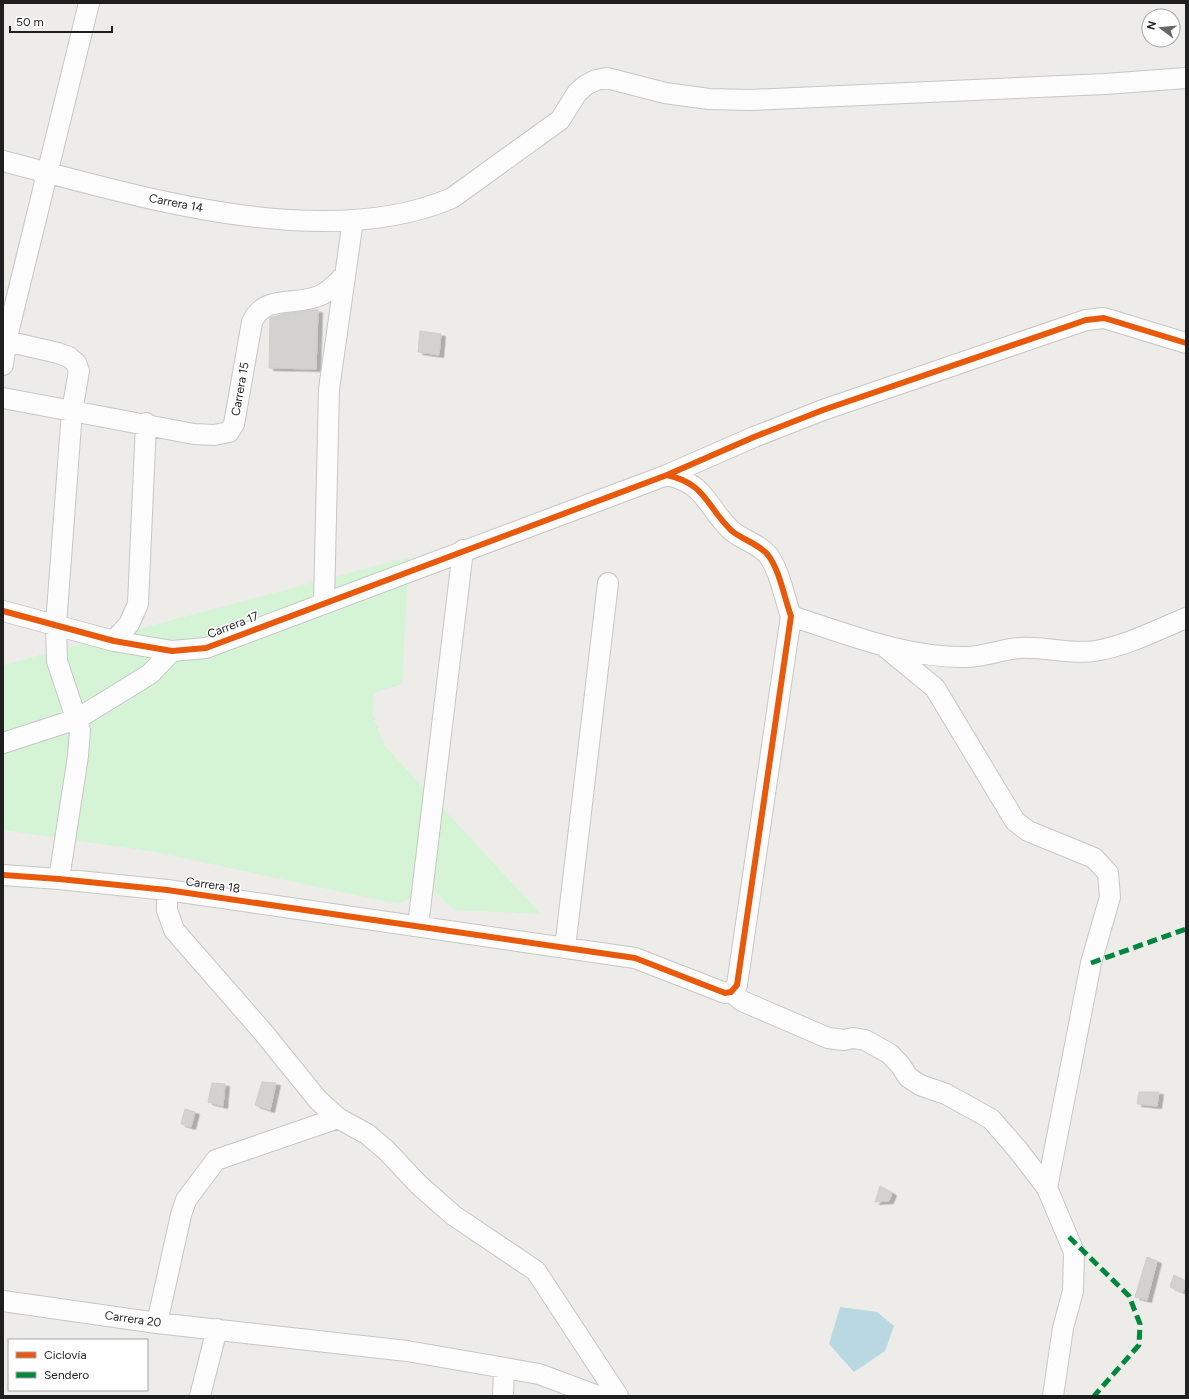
<svg xmlns="http://www.w3.org/2000/svg" width="1189" height="1399" viewBox="0 0 1189 1399" font-family="Figtree,sans-serif">
<style>
.park{fill:#d5f4d6}
.water{fill:#bad8e2}
.building{fill:#d4d2cf;stroke:#d0cdc9;filter:url(#shadow)}
.lines{fill:none;stroke-linecap:round;stroke-linejoin:round}
.minor-casing{stroke:#c6c6c4;stroke-width:22}
.minor{stroke:#fcfcfc;stroke-width:20}
.quiet{stroke:#00873e;stroke-width:5;stroke-dasharray:10 5;stroke-linecap:butt}
.cycleway-casing{stroke:#fff;stroke-width:8}
.cycleway{stroke:#e8590c;stroke-width:6}
.labels{text-anchor:middle;stroke-width:3;stroke-linejoin:round;paint-order:stroke}
.street-label{font-size:12px;fill:#1f1f1f;stroke:#fff}
</style>
<defs>
<filter id="shadow"><feDropShadow dx="4.5" dy="2.5" stdDeviation="0" flood-color="#0004"/></filter>
</defs>
<rect width="100%" height="100%" fill="#edece8"/>
<path class="park" d="M409,557L402,684L374,693L373,715L384,745L541,914L454,910L432,889L398,904L155,852L3,830V665Z"/>
<path class="water" d="M840,1307L877,1312L894,1326L885,1351L854,1372L829,1344Z"/>
<path class="building" d="M314,310H318L316,369L269,368L270,318L284,314Z
M420,331L441,334L439,355L418,352Z
M262,1082L276,1083L270,1110L255,1105Z
M212,1083L225,1084L223,1106L208,1102Z
M1139,1092H1159L1157,1106L1137,1104Z
M185,1109L195,1112L191,1127L181,1124Z
M880,1186L892,1193L889,1201L875,1202Z
M1147,1257L1157,1261L1147,1300L1135,1297Z
M1174,1275L1186,1281L1183,1292L1170,1287Z"/>
<g class="lines">
<g class="minor-casing">
<path id="minor" d="M3,161C134,195 322,254 452,198L560,120L577,93L586,85L596,80L607,78L665,93L709,99L750,100L1105,84L1186,78
M6,341L58,353L69,357L76,363L79,371L72,411L56,625L57,661L80,730L78,756L59,879
M3,365L6,341L89,3
M3,398L194,434L214,435L229,432L234,424L252,322C265,293 297,307 321,295C330,291 338,282 345,275
M324,602L329,389L353,220
M3,611L114,641L172,651L206,648L667,475L754,437L823,410L1086,320L1104,318L1186,343
M791,616C847,634 906,658 966,657C985,657 1001,649 1020,648C1045,646 1070,655 1095,651C1126,646 1157,630 1186,618
M114,641L129,624L138,604L146,423
M884,646L935,688L1015,821L1028,831L1094,858L1108,873L1110,897L1091,963L1047,1188
M3,743L77,719L150,674L172,651
M3,875L59,879L167,890L635,958L725,993L731,992L737,985L791,616C784,597 780,571 768,555C759,544 743,540 732,531C706,507 707,484 667,475
M167,890V910L174,930L263,1032L318,1100L338,1118L367,1134L386,1150L419,1185L453,1215L536,1271L618,1396
M418,926L463,550
M565,948L608,583
M731,992L742,1001L828,1038L844,1040L853,1038L865,1040L890,1054L901,1066L908,1077L920,1085L946,1094L991,1119L1018,1150L1047,1188L1074,1252L1073,1291L1063,1328L1053,1396
M3,1301L157,1323L407,1351L539,1374L598,1396
M157,1323L181,1215L186,1200L216,1160L338,1118
M200,1396L217,1329
M503,1396L504,1368"/>
</g>
<use href="#minor" class="minor"/>
<path class="quiet" d="M1091,963L1186,929
M1069,1237L1129,1296L1140,1324L1139,1345L1094,1396"/>
<g class="cycleway-casing">
<path id="cycleway" d="M3,611L114,641L172,651L206,648L667,475L754,437L823,410L1086,320L1104,318L1186,343
M3,875L59,879L167,890L635,958L725,993L731,992L737,985L791,616C784,597 780,571 768,555C759,544 743,540 732,531C706,507 707,484 667,475"/>
</g>
<use href="#cycleway" class="cycleway"/>
</g>
<g class="labels">
<g class="street-label">
<text transform="translate(176 203) rotate(11)" y="4">Carrera 14</text>
<text transform="translate(240 389) rotate(-80)" y="4">Carrera 15</text>
<text transform="translate(233 625) rotate(-21)" y="4">Carrera 17</text>
<text transform="translate(213 885) rotate(8)" y="4">Carrera 18</text>
<text transform="translate(133 1319) rotate(8)" y="4">Carrera 20</text>
</g>
</g>
<rect width="1189" height="1399" fill="none" stroke="#1f1f1f" stroke-width="8"/>
<rect x="8" y="1339" width="140" height="52" fill="#ffffff" stroke="#a5a5a5"/>
<rect x="16" y="1352" width="20" height="6" fill="#e8590c" stroke="#a5a5a5"/>
<text x="44" y="1359" font-size="12" fill="#1f1f1f">Ciclovía</text>
<rect x="16" y="1372" width="20" height="6" fill="#00873e" stroke="#a5a5a5"/>
<text x="44" y="1379" font-size="12" fill="#1f1f1f">Sendero</text>
<g transform="translate(1161 28) rotate(286)"><circle r="19" fill="#ffffff" stroke="#a5a5a5"/>
<path d="M0-3L7 15L0 10L-7 15Z" fill="#676765"/>
<text y="-6" font-size="11" font-weight="bold" text-anchor="middle" fill="#1f1f1f">N</text>
</g>
<path d="M10 26v6h102v-6" fill="none" stroke="#1f1f1f" stroke-width="2"/>
<text x="16" y="26" font-size="12" fill="#1f1f1f" stroke="#ffffff" stroke-width="3" paint-order="stroke">50 m</text>
</svg>
